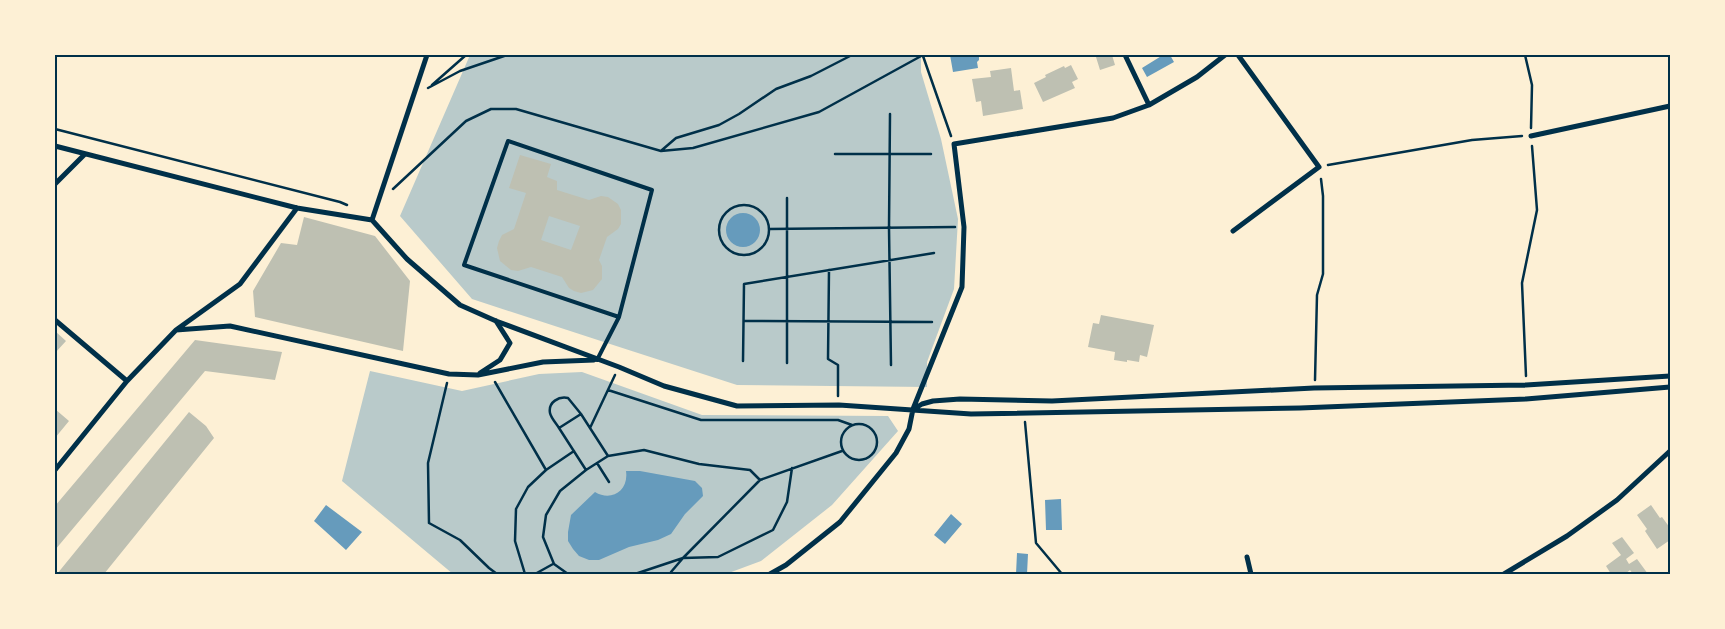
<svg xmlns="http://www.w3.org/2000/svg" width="1725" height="629" viewBox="0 0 1725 629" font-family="'Roboto Serif',serif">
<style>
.green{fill:#b9caca}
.water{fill:#669bbc}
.building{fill:#bec0b2;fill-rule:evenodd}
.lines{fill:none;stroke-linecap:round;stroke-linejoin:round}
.path{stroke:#003049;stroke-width:2.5}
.service{stroke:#003049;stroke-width:4}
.minor{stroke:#003049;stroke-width:5}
.neatline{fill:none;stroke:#003049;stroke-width:2}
</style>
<rect width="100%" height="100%" fill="#fdf0d5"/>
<path class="green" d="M470,55H921V72L941,139L958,219L954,289L927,362V387L737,385L607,343L472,299L400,216Z
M370,371L462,391L539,374L582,372L702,415L888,416L898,431L832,505L761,561L726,574H453L342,481Z"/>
<path class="water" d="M950,55L979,56V60L977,62L978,68L953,72Z
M1163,55H1170L1174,62L1147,77L1142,68Z
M726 230a17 17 0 1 1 34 0a17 17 0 1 1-34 0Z
M626,471H640L695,481L702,488L703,496L685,514L671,534L658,540L629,547L599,560H589L579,556L573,549L568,541V532L571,515L595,492C611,502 629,491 626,471Z
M1061,499L1062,530H1046L1045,500Z
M326,505L362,532L346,550L314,521Z
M951,514L962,524L945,544L934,535Z
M1017,553L1028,554L1027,574H1016Z"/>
<path class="building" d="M1102,55H1112L1115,65L1100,70L1096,57Z
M1071,65L1078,79L1072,82L1075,88L1043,102L1034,83L1046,77L1045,75L1064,66L1065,68Z
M1011,68L1014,91L1020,90L1023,109L983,116L981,101L976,102L972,79L991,77L990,71Z
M520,155L551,164L547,177L557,181V190L589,200L601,196L608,197L618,204L621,210V224L618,229L607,237L599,260L602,266V279L593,290L581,293L574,291L569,288L562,277L531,267L518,271L511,270L500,261L497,248L499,241L502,235L514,229L526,193L509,188ZM549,216L580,226L571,250L541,240Z
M304,217L375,236L410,281L403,351L255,317L253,291L281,243L297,245Z
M1101,315L1154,325L1147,357L1140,355L1139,362L1127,360V362L1114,360L1115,352L1088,347L1093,323L1099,324Z
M55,331L66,341L55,353Z
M195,340L282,352L275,380L205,371L55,550V506Z
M55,409L69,421L55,438Z
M189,412L206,426L214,438L104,574H57Z
M1651,505L1660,518L1662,517L1670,528V540L1657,549L1645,531L1647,529L1637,515Z
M1622,537L1634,553L1626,559L1629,564L1637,559L1648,574H1633L1630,570L1625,574H1611L1606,566L1621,555L1612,543Z"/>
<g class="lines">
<path class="path" d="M1525,55L1532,85L1531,128
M923,56L951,136
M432,85L466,55
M428,88L460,71L507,55
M890,114L889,228L891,365
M55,129L340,202L347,205
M662,150L676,138L719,125L739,114L776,89L811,76L852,55
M835,154H931
M1328,165L1472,140L1522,136
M393,189L466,121L491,109H516L661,151L693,148L819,112L923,55
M787,198V363
M719 230a25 25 0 1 1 50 0a25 25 0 1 1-50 0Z
M769,229L955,227
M829,270L828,359L838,365V396
M744,321L932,322
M743,361L744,284L934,253
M1526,376L1522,283L1537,210L1532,146
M1315,380L1317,295L1323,274V196L1321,179
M495,382L546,470
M447,383L428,463L429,523L460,540L489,568L497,574
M608,390L701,420H838L852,425
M581,414L608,456L586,470L559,428Z
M1025,422L1036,543L1062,574
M841 442a18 18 0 1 1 36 0a18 18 0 1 1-36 0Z
M559,428C556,423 551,418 550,413C548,402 559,396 568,398L581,414
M590,428L615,375
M608,456L644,450L699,464L750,470L760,480L683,558L635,574
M597,463L609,482
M760,480L842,451
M525,574L515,541L516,509L528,487L546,470L574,451
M535,574L553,564
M568,574L554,564L543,537L546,515L560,491L586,470
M672,574L671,572L683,558L718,557L773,530L787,502L792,468"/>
<path class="service" d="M597,360L619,317L652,190L508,141L464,265L619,317"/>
<path class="minor" d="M1125,55L1149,105
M1531,136L1670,106
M55,146L297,208L372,220
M55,184L85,154
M372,220L407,259L460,305L496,321L619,367L664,386L737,406L839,405L971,414L1300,408L1526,399L1670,387
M372,220L427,55
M1233,231L1319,167L1238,55
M55,320L127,381
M176,330L230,326L449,374L478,375L543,362L594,360
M480,373L500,360L510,343L496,321
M914,409L922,404L933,401L960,399L1052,401L1314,388L1526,385L1670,376
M55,470L127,381L176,330L240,284L297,208
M1247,557L1251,574
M770,574L786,565L840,522L896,453L909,429L913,409L962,287L964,227L954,144L1113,118L1149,105L1197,77L1225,55
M1504,574L1567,536L1617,500L1670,451"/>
</g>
<rect width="1725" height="629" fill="none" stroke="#fdf0d5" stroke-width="112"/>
<rect x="56" y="56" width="1613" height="517" class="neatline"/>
</svg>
